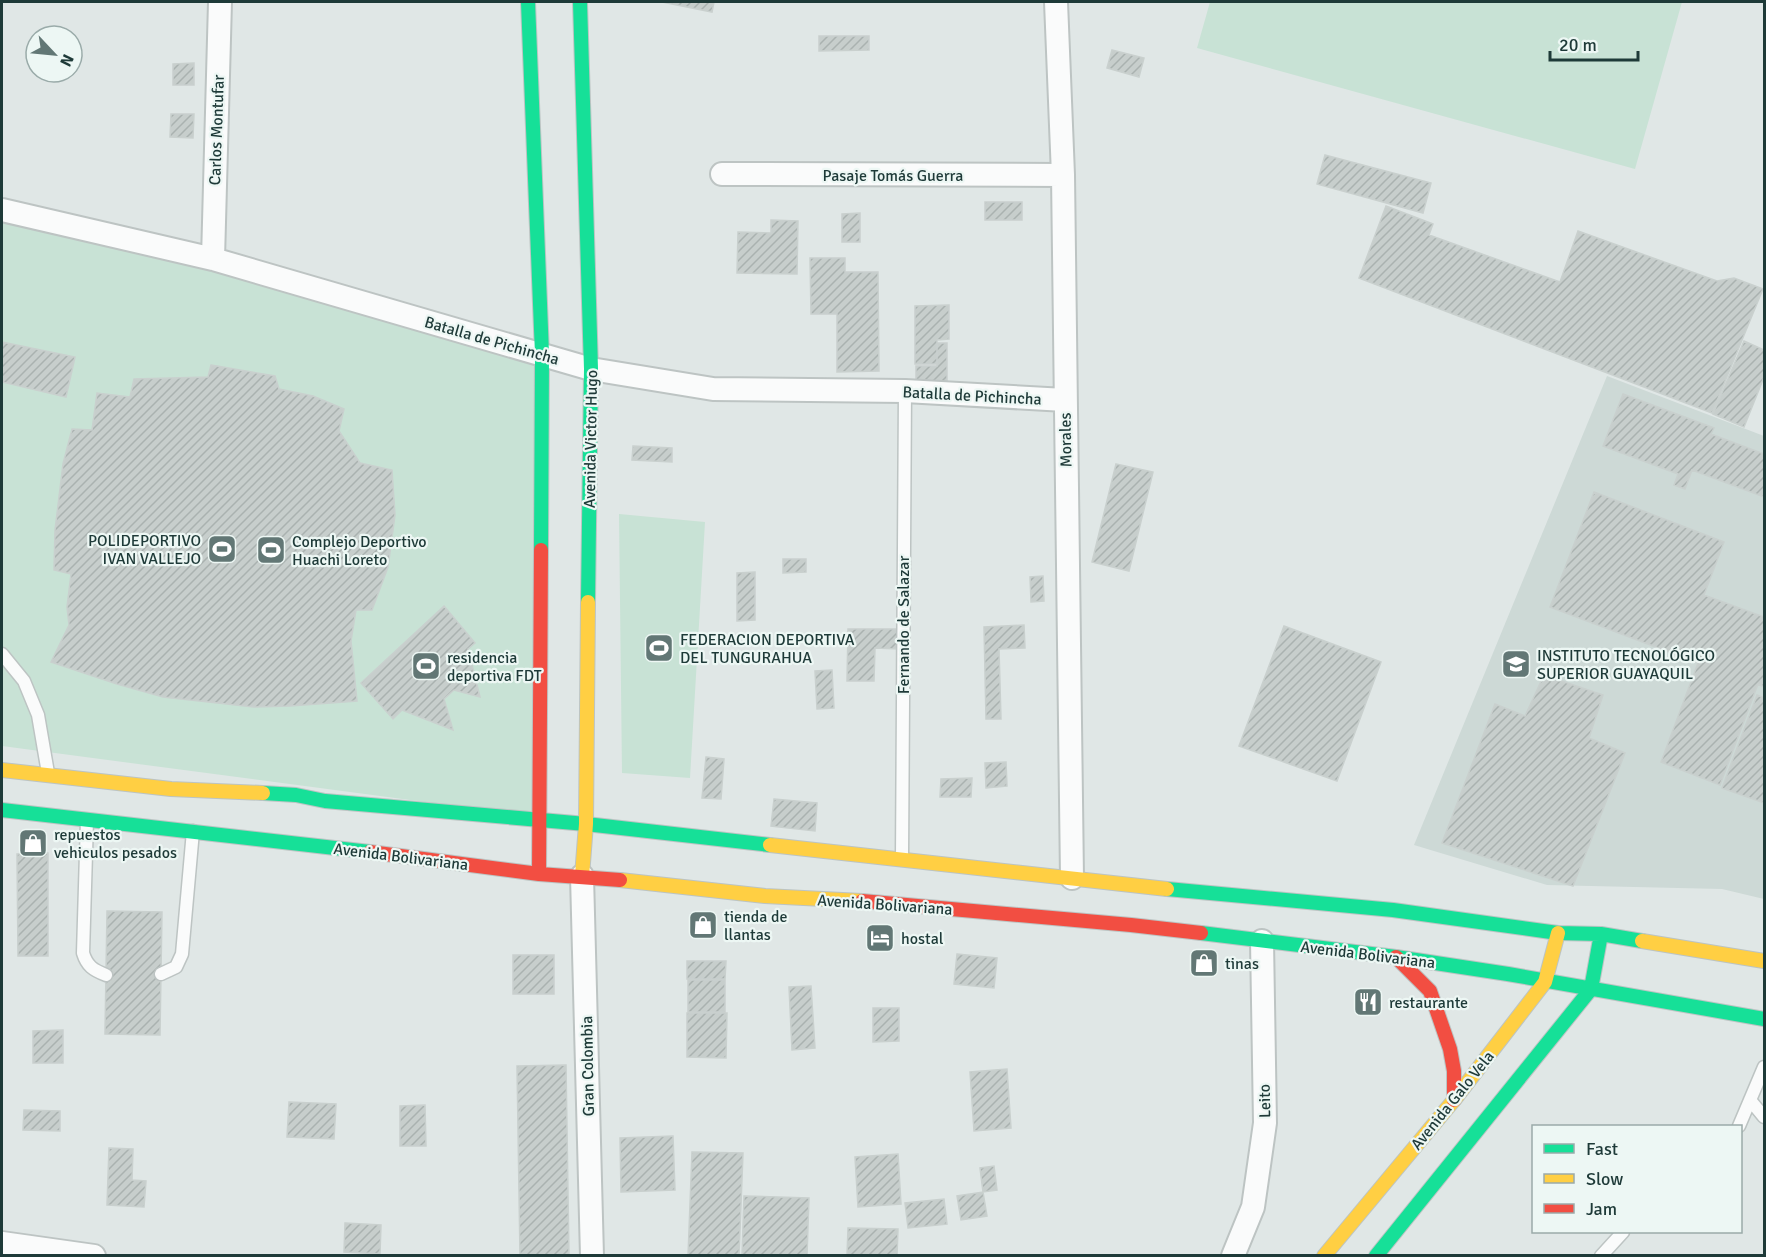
<svg xmlns="http://www.w3.org/2000/svg" width="1766" height="1257" viewBox="0 0 1766 1257" font-family="Signika,sans-serif">
<style>
.built{fill:#cdd9d6}
.green{fill:#c8e2d5}
.building{fill:url(#building-hatch);stroke:#c9d0ce;stroke-width:1.5}
.lines{fill:none;stroke-linecap:round;stroke-linejoin:round}
.lane-casing{stroke:#bdc4c3;stroke-width:15}
.street-casing{stroke:#bdc4c3;stroke-width:26}
.fast-casing{stroke:#bcc4c3;stroke-width:16}
.slow-casing{stroke:#bcc4c3;stroke-width:16}
.jam-casing{stroke:#bcc4c3;stroke-width:16}
.lane{stroke:#fafbfb;stroke-width:12}
.street{stroke:#fafbfb;stroke-width:22}
.fast{stroke:#16e098;stroke-width:14}
.slow{stroke:#ffcf43;stroke-width:14}
.jam{stroke:#f24e42;stroke-width:14}
.labels{text-anchor:middle;stroke-width:4.5;stroke-linejoin:round;paint-order:stroke}
.street-label{font-size:16px;fill:#1e3a38;stroke:#edf7f4}
.poi-label{font-size:16px;fill:#1e3a38;stroke:#edf7f4;text-anchor:start}
</style>
<defs>
<pattern id="building-hatch" width="6" height="6" patternUnits="userSpaceOnUse" patternTransform="scale(1.5)"><rect width="6" height="6" fill="#c7cecc"/><path d="M-1 1l2-2M0 6l6-6M5 7l2-2" fill="none" stroke="#aab2b0"/></pattern>
</defs>
<rect width="100%" height="100%" fill="#e0e7e6"/>
<path class="built" d="M1607,376L1764,436V899L1722,889L1547,885L1414,845Z"/>
<path class="green" d="M1210,2H1682L1635,169L1197,48Z
M2,213L542,354L539,817L2,746Z
M619,514L705,522L690,778L622,773Z"/>
<path class="building" d="M662,2H714L712,12Z
M819,36H869V50L819,51Z
M1112,50L1144,58L1139,77L1107,68Z
M194,63V85H173V64Z
M171,114H194L193,138L170,137Z
M1325,155L1431,183L1423,213L1317,184Z
M985,202H1022V220H985Z
M1386,206L1433,224L1429,235L1560,282L1578,231L1717,281L1734,278L1763,289L1712,413L1359,278Z
M860,213V242H842V214Z
M771,220L798,221L797,274L737,273L738,232L771,233Z
M810,258H845V272H878L879,371L837,372V314H811Z
M949,305V339L937,340V364H915V306Z
M1744,341L1764,350V377L1744,427L1713,414Z
M2,342L75,357L66,397L2,382Z
M937,343H947V382H916V366H937Z
M211,365L275,376L279,389L313,396L344,409L339,431L360,463L392,470L395,515L388,567L372,610H356L351,641L357,701L290,706L254,707L163,697L117,684L51,662L69,625L67,607L71,574L54,570L55,530L63,464L72,429L92,430L97,393L130,397L134,379L208,377Z
M1623,394L1714,428L1711,434L1764,454V497L1692,470L1685,489L1674,485L1678,474L1603,446Z
M633,446L672,448V462L632,460Z
M1116,464L1153,472L1129,571L1092,562Z
M1594,492L1724,542L1704,595L1764,617V687L1758,684L1720,785L1661,762L1698,663L1550,607Z
M783,559H806V572L783,573Z
M755,572V620L737,621V573Z
M1043,576L1044,601L1031,602L1030,577Z
M444,606L475,643L468,649L480,697L454,690L444,699L453,730L402,710L393,719L361,683Z
M1024,625L1025,648L999,649L1001,719H986L984,627Z
M1284,626L1381,662L1337,781L1239,746Z
M848,629H899L898,649L875,648L874,681H847Z
M832,670L834,708L817,709L815,671Z
M1544,675L1603,695L1589,738L1625,753L1573,886L1442,843L1495,704L1525,716Z
M1757,695L1764,698V803L1722,788Z
M706,757L724,759L721,799L702,798Z
M1006,762L1007,786L986,788L985,763Z
M972,778L971,797H940L941,779Z
M774,799L817,803L815,831L771,826Z
M48,853V956H18L17,854Z
M107,911L162,912L160,1035L105,1034Z
M957,954L997,958L994,988L954,984Z
M513,955H554V994H513Z
M687,961H726L725,979H687Z
M688,980H725V1012H688Z
M811,986L815,1048L792,1050L789,987Z
M873,1008H899V1041L873,1042Z
M687,1013H727L726,1058L687,1057Z
M63,1030V1063H33V1031Z
M566,1065L569,1256H520L517,1066Z
M1007,1069L1011,1128L974,1131L970,1072Z
M289,1102L336,1104L334,1139L287,1137Z
M425,1105L426,1146H400V1106Z
M24,1110L60,1111V1131L23,1130Z
M673,1136L675,1190L621,1192L620,1138Z
M109,1148L133,1149L132,1180L146,1181L144,1207L107,1205Z
M692,1152L743,1153L739,1256H688Z
M898,1154L901,1204L858,1207L855,1157Z
M994,1166L997,1190L983,1192L980,1168Z
M983,1192L987,1216L961,1220L957,1196Z
M744,1196L809,1198L807,1256H742Z
M944,1199L947,1224L908,1228L905,1203Z
M345,1223L381,1225L380,1254L344,1252Z
M848,1228L898,1229L897,1256H847Z"/>
<g class="lines">
<g class="lane-casing">
<path id="lane" d="M2,654L24,681L38,715L48,773
M87,820L83,953C87,966 93,970 106,975
M902,858L905,391
M161,974L176,967L182,954L193,831
M1750,1100L1764,1117
M1739,1126L1764,1067
M1601,1256L1623,1232"/>
</g>
<g class="street-casing">
<path id="street" d="M1056,2L1063,175L1072,878
M722,174L1063,175
M2,210L213,259L591,369L713,389L905,391L1065,400
M213,259L220,2
M582,876L592,1256
M2,1243L94,1256
M1233,1256L1253,1207L1265,1123L1262,941"/>
</g>
<g class="fast-casing">
<path id="fast" d="M528,2L542,354L541,550
M580,2L591,369L588,602
M263,793L296,795L325,801L586,824L770,845
M2,810L370,852
M1167,889L1393,910L1558,933L1601,934L1642,941
M1201,933L1396,957L1508,974L1764,1019
M1376,1256L1591,989L1601,934"/>
</g>
<g class="slow-casing">
<path id="slow" d="M2,770L171,789L263,793
M770,845L1167,889
M582,876L586,824L588,602
M620,880L765,896L862,901
M1642,941L1764,961
M1324,1256L1454,1100L1545,982L1558,933"/>
</g>
<g class="jam-casing">
<path id="jam" d="M370,852L539,874L620,880
M539,874L541,550
M862,901L1131,925L1201,933
M1396,957L1430,991L1450,1049L1454,1071V1100"/>
</g>
<use href="#lane" class="lane"/>
<use href="#street" class="street"/>
<use href="#fast" class="fast"/>
<use href="#slow" class="slow"/>
<use href="#jam" class="jam"/>
</g>
<defs>
<g id="stadium-square" transform="scale(1.5)"><rect x="-9" y="-9" width="18" height="18" rx="4" fill="#627775" stroke="#edf7f4"/><path d="M0-5a6.5 5 0 1 0 0 10a6.5 5 0 1 0 0-10ZM-3.5-1.8h7v3.6h-7Z" fill="#fff"/></g>
<g id="university-square" transform="scale(1.5)"><rect x="-9" y="-9" width="18" height="18" rx="4" fill="#627775" stroke="#edf7f4"/><path d="M0-5L7-2L0 1L-7-2ZM-4 1L0 2.5L4 1V4Q0 6-4 4Z" fill="#fff"/></g>
<g id="shop-square" transform="scale(1.5)"><rect x="-9" y="-9" width="18" height="18" rx="4" fill="#627775" stroke="#edf7f4"/><path d="M-5-2.5h2.3a2.7 3.5 0 0 1 5.4 0H5L5.5 6h-11ZM-1.5-2.5h3a1.5 2.3 0 0 0-3 0Z" fill="#fff"/></g>
<g id="hotel-square" transform="scale(1.5)"><rect x="-9" y="-9" width="18" height="18" rx="4" fill="#627775" stroke="#edf7f4"/><path d="M-6-4.5h1.5V1H6V5H4.5V3h-9V5H-6ZM-4 0a1.8 1.8 0 1 1 3.6 0ZM.5 0V-2.5h3Q6-2.5 6 0Z" fill="#fff"/></g>
<g id="restaurant-square" transform="scale(1.5)"><rect x="-9" y="-9" width="18" height="18" rx="4" fill="#627775" stroke="#edf7f4"/><path d="M-5-6h1v4h1v-4h1v4h1v-4h1v5L-1.5 .5V6h-2V.5L-5-1ZM5-6V6H3V1.5H1.5Q1.5-4 5-6Z" fill="#fff"/></g>
</defs>
<g fill-rule="evenodd">
<use href="#stadium-square" x="222" y="549"/>
<use href="#stadium-square" x="271" y="550"/>
<use href="#stadium-square" x="659" y="648"/>
<use href="#university-square" x="1516" y="664"/>
<use href="#stadium-square" x="426" y="666"/>
<use href="#shop-square" x="33" y="843"/>
<use href="#shop-square" x="703" y="925"/>
<use href="#hotel-square" x="880" y="938"/>
<use href="#shop-square" x="1204" y="963"/>
<use href="#restaurant-square" x="1368" y="1002"/>
</g>
<g class="labels">
<g class="street-label">
<text transform="translate(216 130) rotate(-88)" y="6">Carlos Montufar</text>
<text x="893" y="181">Pasaje Tomás Guerra</text>
<text transform="translate(492 340) rotate(16)" y="6">Batalla de Pichincha</text>
<text transform="translate(972 395) rotate(3)" y="6">Batalla de Pichincha</text>
<text transform="translate(590 439) rotate(-89)" y="6">Avenida Victor Hugo</text>
<text transform="translate(1065 440) rotate(-91)" y="6">Morales</text>
<text transform="translate(903 625) rotate(-90)" y="6">Fernando de Salazar</text>
<text transform="translate(401 856) rotate(7)" y="6">Avenida Bolivariana</text>
<text transform="translate(885 904) rotate(4)" y="6">Avenida Bolivariana</text>
<text transform="translate(1368 954) rotate(7)" y="6">Avenida Bolivariana</text>
<text transform="translate(587 1066) rotate(-91)" y="6">Gran Colombia</text>
<text transform="translate(1452 1100) rotate(-51)" y="6">Avenida Galo Vela</text>
<text transform="translate(1264 1101) rotate(-91)" y="6">Leito</text>
</g>
<g class="poi-label">
<text x="201" y="546" text-anchor="end">POLIDEPORTIVO<tspan x="201" dy="18">IVAN VALLEJO</tspan></text>
<text x="292" y="547">Complejo Deportivo<tspan x="292" dy="18">Huachi Loreto</tspan></text>
<text x="680" y="645">FEDERACION DEPORTIVA<tspan x="680" dy="18">DEL TUNGURAHUA</tspan></text>
<text x="1537" y="661">INSTITUTO TECNOLÓGICO<tspan x="1537" dy="18">SUPERIOR GUAYAQUIL</tspan></text>
<text x="447" y="663">residencia<tspan x="447" dy="18">deportiva FDT</tspan></text>
<text x="54" y="840">repuestos<tspan x="54" dy="18">vehiculos pesados</tspan></text>
<text x="724" y="922">tienda de<tspan x="724" dy="18">llantas</tspan></text>
<text x="901" y="944">hostal</text>
<text x="1225" y="969">tinas</text>
<text x="1389" y="1008">restaurante</text>
</g>
</g>
<rect width="1766" height="1257" fill="none" stroke="#1e3a38" stroke-width="6"/>
<rect x="1532" y="1125" width="210" height="108" fill="#edf7f4" stroke="#9aaba9" stroke-width="1.5"/>
<rect x="1544" y="1144" width="30" height="9" fill="#16e098" stroke="#9aaba9" stroke-width="1.5"/>
<text x="1586" y="1155" font-size="18" fill="#1e3a38">Fast</text>
<rect x="1544" y="1174" width="30" height="9" fill="#ffcf43" stroke="#9aaba9" stroke-width="1.5"/>
<text x="1586" y="1185" font-size="18" fill="#1e3a38">Slow</text>
<rect x="1544" y="1204" width="30" height="9" fill="#f24e42" stroke="#9aaba9" stroke-width="1.5"/>
<text x="1586" y="1215" font-size="18" fill="#1e3a38">Jam</text>
<g transform="translate(54 54) rotate(116)"><circle r="28" fill="#edf7f4" stroke="#9aaba9" stroke-width="1.5"/>
<path d="M0-4.5L10 22L0 15L-10 22Z" fill="#627775"/>
<text y="-9" font-size="16" font-weight="bold" text-anchor="middle" fill="#1e3a38">N</text>
</g>
<path d="M1550 51v9h88v-9" fill="none" stroke="#1e3a38" stroke-width="3"/>
<text x="1559" y="51" font-size="18" fill="#1e3a38" stroke="#edf7f4" stroke-width="4.5" paint-order="stroke">20 m</text>
</svg>
